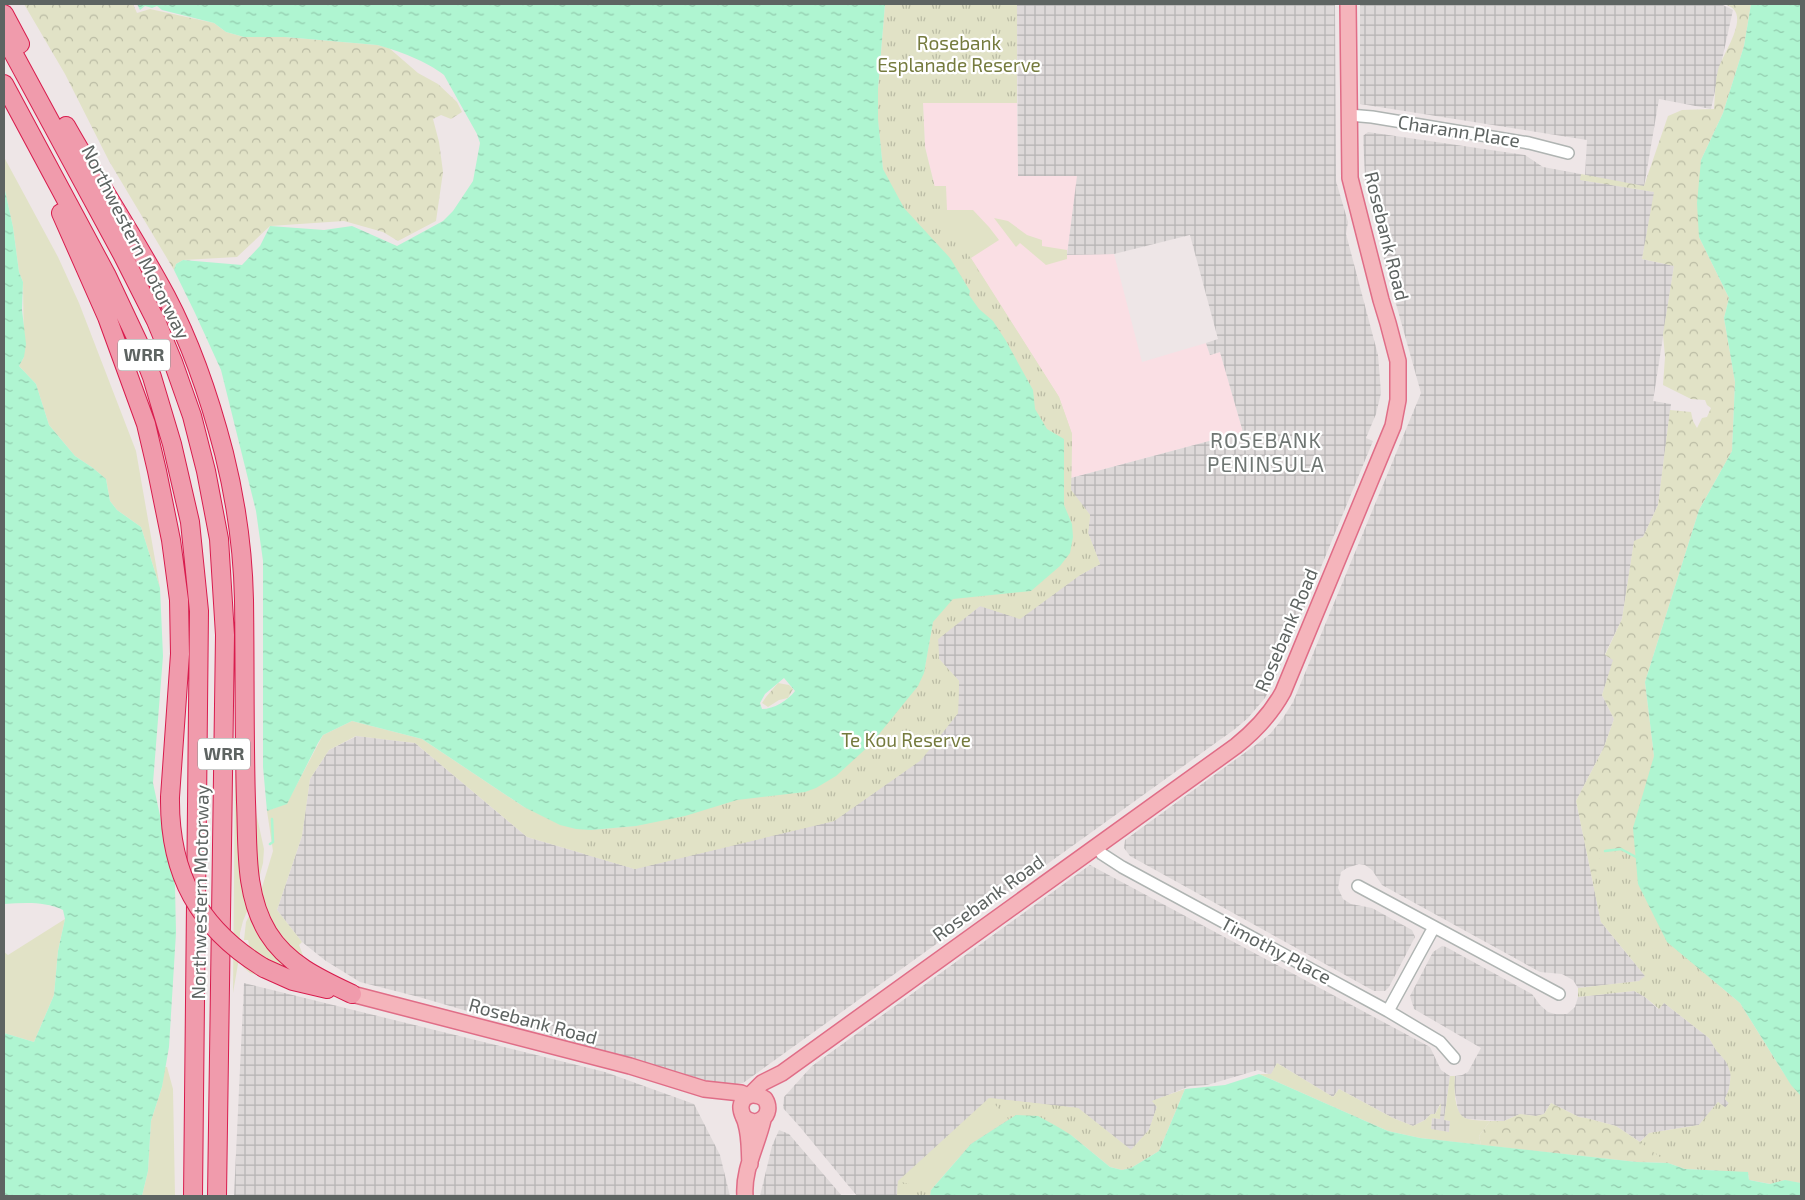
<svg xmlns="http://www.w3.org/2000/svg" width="1805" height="1200" viewBox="0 0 1805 1200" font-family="'Exo 2',sans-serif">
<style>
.commercial{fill:#fadfe4}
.industrial{fill:url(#industrial-grid)}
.grass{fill:#e1e2c6}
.forest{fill:url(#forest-crowns)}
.park{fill:url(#park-tufts)}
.water{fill:url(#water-ripples);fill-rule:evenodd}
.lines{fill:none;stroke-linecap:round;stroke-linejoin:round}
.stream{stroke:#aff5d1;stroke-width:2.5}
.minor-casing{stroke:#afb4b2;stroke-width:14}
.major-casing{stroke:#e06d87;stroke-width:18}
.highway-casing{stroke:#d81c4d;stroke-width:20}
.minor{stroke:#fff;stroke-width:11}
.major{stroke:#f5b4bb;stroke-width:15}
.highway{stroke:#f09bac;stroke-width:18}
.highway-bridge-casing{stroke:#d81c4d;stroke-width:20;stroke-linecap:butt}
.highway-bridge{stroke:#f09bac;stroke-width:18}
.labels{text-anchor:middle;stroke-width:4.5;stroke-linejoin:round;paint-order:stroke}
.shield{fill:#fff;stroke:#8e9291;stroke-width:1}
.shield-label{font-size:18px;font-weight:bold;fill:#5e6462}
.park-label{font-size:19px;fill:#757b3e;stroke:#fff}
.street-label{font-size:19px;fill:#5e6462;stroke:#fff}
.quarter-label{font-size:21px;letter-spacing:1px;fill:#6f7673;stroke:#fff}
</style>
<defs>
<pattern id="industrial-grid" width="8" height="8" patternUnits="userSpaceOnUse" patternTransform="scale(1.25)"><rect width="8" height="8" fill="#ddd8d8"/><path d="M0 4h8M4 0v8" fill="none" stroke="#b6b3b3"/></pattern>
<pattern id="forest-crowns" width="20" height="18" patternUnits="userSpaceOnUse" patternTransform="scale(1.25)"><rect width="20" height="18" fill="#e1e2c6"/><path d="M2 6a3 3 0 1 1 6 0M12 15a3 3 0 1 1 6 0" fill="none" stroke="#babba4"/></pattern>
<pattern id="park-tufts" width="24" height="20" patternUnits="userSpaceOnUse" patternTransform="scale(1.25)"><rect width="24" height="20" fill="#e1e2c6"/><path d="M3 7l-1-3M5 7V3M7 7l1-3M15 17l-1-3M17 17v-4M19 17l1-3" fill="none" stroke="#babba4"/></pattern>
<pattern id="water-ripples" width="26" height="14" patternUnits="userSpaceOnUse" patternTransform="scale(1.25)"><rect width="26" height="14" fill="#aff5d1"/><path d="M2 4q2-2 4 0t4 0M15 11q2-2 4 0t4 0" fill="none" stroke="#92caad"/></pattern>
</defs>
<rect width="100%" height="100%" fill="#eee6e7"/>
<path class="commercial" d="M923,103H1017L1018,176H1078L1067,255L1114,254L1142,362L1206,343L1210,355L1220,352L1243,432L1071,478L1072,434L941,212L925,147Z"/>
<path class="industrial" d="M1017,4H1335L1336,181L1348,222L1346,234L1378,355L1381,393L1376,414L1366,438L1373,441L1274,681L1265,698L1248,718L1235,729L743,1083L725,1086L419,997L360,982L326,961L302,942L277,910L302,836L310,779L329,750L357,736L415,743L527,837L635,869L959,681L939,659L937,639L980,606L1080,575L1100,564L1088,533L1090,515L1070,490L1071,478L1243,432L1220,352L1210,355L1206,343L1218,339L1190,235L1114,254L1067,255L1077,176H1018Z
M1360,4H1721L1733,10L1711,109L1659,99L1644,187L1585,176L1587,140L1360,104Z
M1368,132L1525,155L1543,167L1581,174V180L1655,192L1642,259L1674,266L1653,401L1671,404L1658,505L1643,537L1634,542L1622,619L1605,654L1614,659L1602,695L1614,719L1604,747L1576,801L1601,922L1645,976L1640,981L1578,988L1573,980L1562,974L1540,972L1382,885L1372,870L1365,865L1359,864L1347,868L1341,872L1338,888L1343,899L1351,904L1372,908L1412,930L1415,937L1389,987L1385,991H1374L1130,856L1124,848L1125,840L1261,741L1270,734L1283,718L1293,702L1421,393L1386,268L1365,178L1363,136Z
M1090,865L1430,1047L1441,1070L1450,1076L1444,1120L1450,1121L1449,1132L1431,1130L1432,1118L1440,1119V1104L1435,1114H1431L1425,1120L1413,1126L1393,1118L1339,1089L1333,1097L1277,1063L1271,1075L1258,1070L1207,1085L1190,1086L1153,1101L1157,1107L1149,1130L1131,1150L1078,1108L898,1181L897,1196H857L800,1127L783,1108L784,1097L812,1066Z
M1442,946L1446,947L1532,994L1540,1005L1548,1012L1555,1014H1567L1575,1007L1578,997L1634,991L1645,997L1658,1009L1663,1002L1709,1038L1716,1050L1727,1062L1731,1074L1729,1090L1725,1099L1730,1103L1725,1108L1718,1102L1699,1125L1649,1133L1640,1142L1616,1126L1586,1118L1579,1117L1551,1103L1544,1114L1536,1116L1520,1114L1504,1121L1467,1119L1461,1116L1458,1111L1454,1086L1455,1076L1462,1075L1468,1072L1481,1048L1414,1009L1410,996L1433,952Z
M244,983L605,1072L694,1104L720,1155L730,1196H234Z
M779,1130L789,1134L842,1196H760L772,1146Z"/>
<path class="grass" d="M878,89L924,189L935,186H946L947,210H973L989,227L999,240L971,258L1059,397L1072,434L1071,490L1090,515L1088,533L1100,564L1080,575L1020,619L980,606L938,639L939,659L959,681L958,713L921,760L834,821L635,869L527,837L415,743L356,736L329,750L310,779L302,836L277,910L302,942L299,945L304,958L296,971L290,985L250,973L244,968L242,963L251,954L248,940H244L246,922L260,894L273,851L267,811L287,803L323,735L352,721L422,739L524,807L591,830L636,826L924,673L933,622L878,119Z
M4,157L58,257L79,303L136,451L160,588L141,527L117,510L110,501L106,479L93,468L75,456L49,425L36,384L19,366L24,357L23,282L19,272L13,227L4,186Z
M994,218L1008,221L1027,235L1042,240V246L1067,250V259L1046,265L1020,243L1016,247Z
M251,772L255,808L264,849L263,863L256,890L243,921L240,933L239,958L233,993L235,774Z
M65,919L58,951L54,995L34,1042L4,1033V952L8,955Z
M1277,1063L1333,1097L1339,1089L1393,1118L1413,1126L1425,1120L1431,1114H1435L1441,1103L1440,1119L1432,1118L1431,1129L1449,1132L1450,1121L1444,1120L1450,1076H1455C1454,1087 1454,1113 1465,1118C1472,1121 1482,1120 1490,1121L1479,1136L1481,1145L1420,1138L1388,1131L1259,1074H1271Z
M164,1067H167L173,1089L175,1196H142L148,1171L151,1121L162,1087Z
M1185,1089L1131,1168L1071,1135L1016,1115L971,1144L931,1190L930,1196H897L898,1181L989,1098L1078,1108L1131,1150L1149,1130L1157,1107L1152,1101Z"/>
<path class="forest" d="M24,4H133L137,13L150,9L214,23L226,32L244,37H285L377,45L389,48L418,73L438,84L457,102L462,112L451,119L441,115L433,119L439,142L443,172L436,221L398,241L383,232L344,221L270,226L237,257L183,260L176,264L174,270L109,161L65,74Z
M1722,4H1751L1744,46L1723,113L1701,160L1699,237L1729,298L1724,318L1735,382L1732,451L1699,510L1645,682L1654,756L1638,884L1801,1096L1601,922L1576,801L1604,747L1614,719L1602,695L1613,660L1605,655L1622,619L1634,541L1643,537L1658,505L1670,410L1691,412L1693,421L1697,428L1702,418L1707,417L1711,408L1707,405L1705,400L1691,399L1663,385L1665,357L1663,334L1674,266L1642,259L1654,192L1580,180L1581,174L1644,186L1668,116L1682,110L1714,109C1715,97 1715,82 1718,70C1723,52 1756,9 1722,4Z
M778,683L789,685L793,689L788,698L779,700L768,707L762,703L766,697Z
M1716,1050L1733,1057L1801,1183L1668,1163L1637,1162L1481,1145L1479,1136L1490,1121H1504L1520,1114L1536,1116L1544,1114L1551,1103L1579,1117L1586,1118L1616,1126L1640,1142L1699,1125L1718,1102L1725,1108L1729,1103L1725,1099C1735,1078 1732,1066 1716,1050Z"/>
<path class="park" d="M885,4H1017V103H923L925,147L941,212L1059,397L1072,434L1071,490L1090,515L1088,533L1100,564L1080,575L1020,619L980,606L938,639L939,659L959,681L958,713L921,760L834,821L635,869L584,854L591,830L636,826L685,816L737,800L805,792L817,788L836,776L871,744L918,686L924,673L933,622L953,599L1031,591L1060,566L1070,553L1073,537L1072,524L1064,505V439L1047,429L1035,409L1033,390L1006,341L993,321L979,309L950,258L904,208L883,169L878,119V89Z
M1635,851L1638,884L1667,942L1740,1003L1791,1085L1801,1096V1183L1785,1180L1771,1184L1749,1180L1748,1172L1685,1169L1668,1163L1640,1142L1649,1133L1699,1125L1718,1102L1726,1108L1729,1103L1725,1099L1729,1090L1731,1074L1727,1062L1716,1050L1709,1038L1664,1003L1659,1009L1645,997L1634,991L1578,997V988L1639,981L1645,976L1601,922L1593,883L1600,858Z
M1185,1089L1159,1151L1131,1168L1122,1170L1110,1167L1071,1135L1038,1116L1016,1115L1009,1120L989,1098L1078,1108L1131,1150L1149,1130L1157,1107L1152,1101Z
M898,1181L931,1190L930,1196H897Z"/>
<path class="water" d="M137,4H885L878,89V119L883,169L904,208L950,258L970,291L969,295L979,309L993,321L1006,341L1033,390L1035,409L1047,429L1064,439V505L1072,524L1073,537L1070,553L1060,566L1031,591L953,599L933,622L924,673L918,686L871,744L836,776L816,788L805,792L737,800L685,816L636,826L591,830L576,829L560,825L524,807L422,739L352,721L323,735L318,743L287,804L267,811L263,767V561L256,511L221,370L195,313L174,270L176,264L183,260L242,265L260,246L270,226L324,230L352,226L397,246L443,221L453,211L473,181L480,143L477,134L444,75C428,62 397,50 377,45L285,37H244L226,32L214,23L162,10L157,6L152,8L145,6L140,10ZM784,678L795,691C787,701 774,709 762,709L760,703L765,694Z
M1751,4H1801V1096L1791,1085L1740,1003L1667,942L1638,884L1633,828L1654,756L1645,682L1699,510L1732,451L1735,382L1724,318L1729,298L1699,237L1697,203L1701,160L1723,113L1744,46Z
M4,186L13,227L19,272L23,282L22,310L26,344L24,357L19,366L36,384L49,425L75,456L93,468L106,479L110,501L117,510L141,527L160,588L163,656L153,783L175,885L176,933L169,1047L162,1087L151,1121L148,1171L142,1196H4V1033L34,1042L54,995L58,951L65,919L63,910C44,901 24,903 4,904Z
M1259,1074L1388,1131L1420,1138L1637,1162L1668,1163L1685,1169L1748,1172L1749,1180L1770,1184L1785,1180L1801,1183V1196H930L931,1190L971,1144L1016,1115L1038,1116L1058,1127L1071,1135L1110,1167L1122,1170L1131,1168L1159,1151L1185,1089L1225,1085Z"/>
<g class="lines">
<path class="stream" d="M270,844L273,842L272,819
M1605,851L1621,849L1636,857"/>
<g class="minor-casing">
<path id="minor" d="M1349,115L1372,117L1529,143L1568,153
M1096,846L1102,854L1122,867L1388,1011L1440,1042L1454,1058
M1358,886L1559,994
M1388,1011L1434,927"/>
</g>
<g class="major-casing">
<path id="major" d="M352,994L630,1066L704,1089L741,1093L748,1096
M750,1095L762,1083L782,1073L1236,746C1256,730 1271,714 1283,692L1393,426L1398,400V361L1388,323L1381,300L1350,178L1348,4
M743,1116C756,1130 775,1115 765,1099C756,1093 743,1093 741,1106C740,1113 745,1118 746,1124C750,1137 749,1151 750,1164
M745,1196C743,1169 757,1146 763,1120"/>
</g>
<g class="highway-casing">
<path id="highway" d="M4,14L20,44
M4,36L122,254L156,321L173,362L192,416L206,471L219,539L225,635L217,1196
M4,84L107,276L140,346L152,377L172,444L190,522L199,611L193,1196
M66,126C98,183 135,238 166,296C192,345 210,399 224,453C236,501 243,551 244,600C245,668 244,735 246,802C248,846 244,894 268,933C287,964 320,979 352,994
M61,213L107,317L146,424L157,471L171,540L179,600L180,654L170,797
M264,968L293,981L327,989"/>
</g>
<use href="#minor" class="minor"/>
<use href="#major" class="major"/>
<use href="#highway" class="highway"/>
<g class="highway-bridge-casing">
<path id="highway-bridge" d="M170,797C169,873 198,928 264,968"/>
</g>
<use href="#highway-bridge" class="highway-bridge"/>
</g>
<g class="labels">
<g class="shield">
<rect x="118" y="339.5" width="52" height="31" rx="4"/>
<rect x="198" y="738.5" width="52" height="31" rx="4"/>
</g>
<g class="shield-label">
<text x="144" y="361">WRR</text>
<text x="224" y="760">WRR</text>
</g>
<g class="park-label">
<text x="959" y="50">Rosebank<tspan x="959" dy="22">Esplanade Reserve</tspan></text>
<text x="906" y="747">Te Kou Reserve</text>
</g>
<g class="street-label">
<text transform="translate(1459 131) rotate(9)" y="7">Charann Place</text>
<text transform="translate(1387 236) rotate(76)" y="7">Rosebank Road</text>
<text transform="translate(136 242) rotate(63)" y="7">Northwestern Motorway</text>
<text transform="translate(1286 630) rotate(-67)" y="7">Rosebank Road</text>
<text transform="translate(200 892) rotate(-89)" y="7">Northwestern Motorway</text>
<text transform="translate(988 898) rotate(-36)" y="7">Rosebank Road</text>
<text transform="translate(1276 950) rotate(28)" y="7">Timothy Place</text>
<text transform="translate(533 1021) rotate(15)" y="7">Rosebank Road</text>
</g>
<g class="quarter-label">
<text x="1266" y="448">ROSEBANK<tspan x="1266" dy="24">PENINSULA</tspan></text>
</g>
</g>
<rect width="1805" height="1200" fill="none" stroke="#5e6462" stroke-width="10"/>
</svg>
